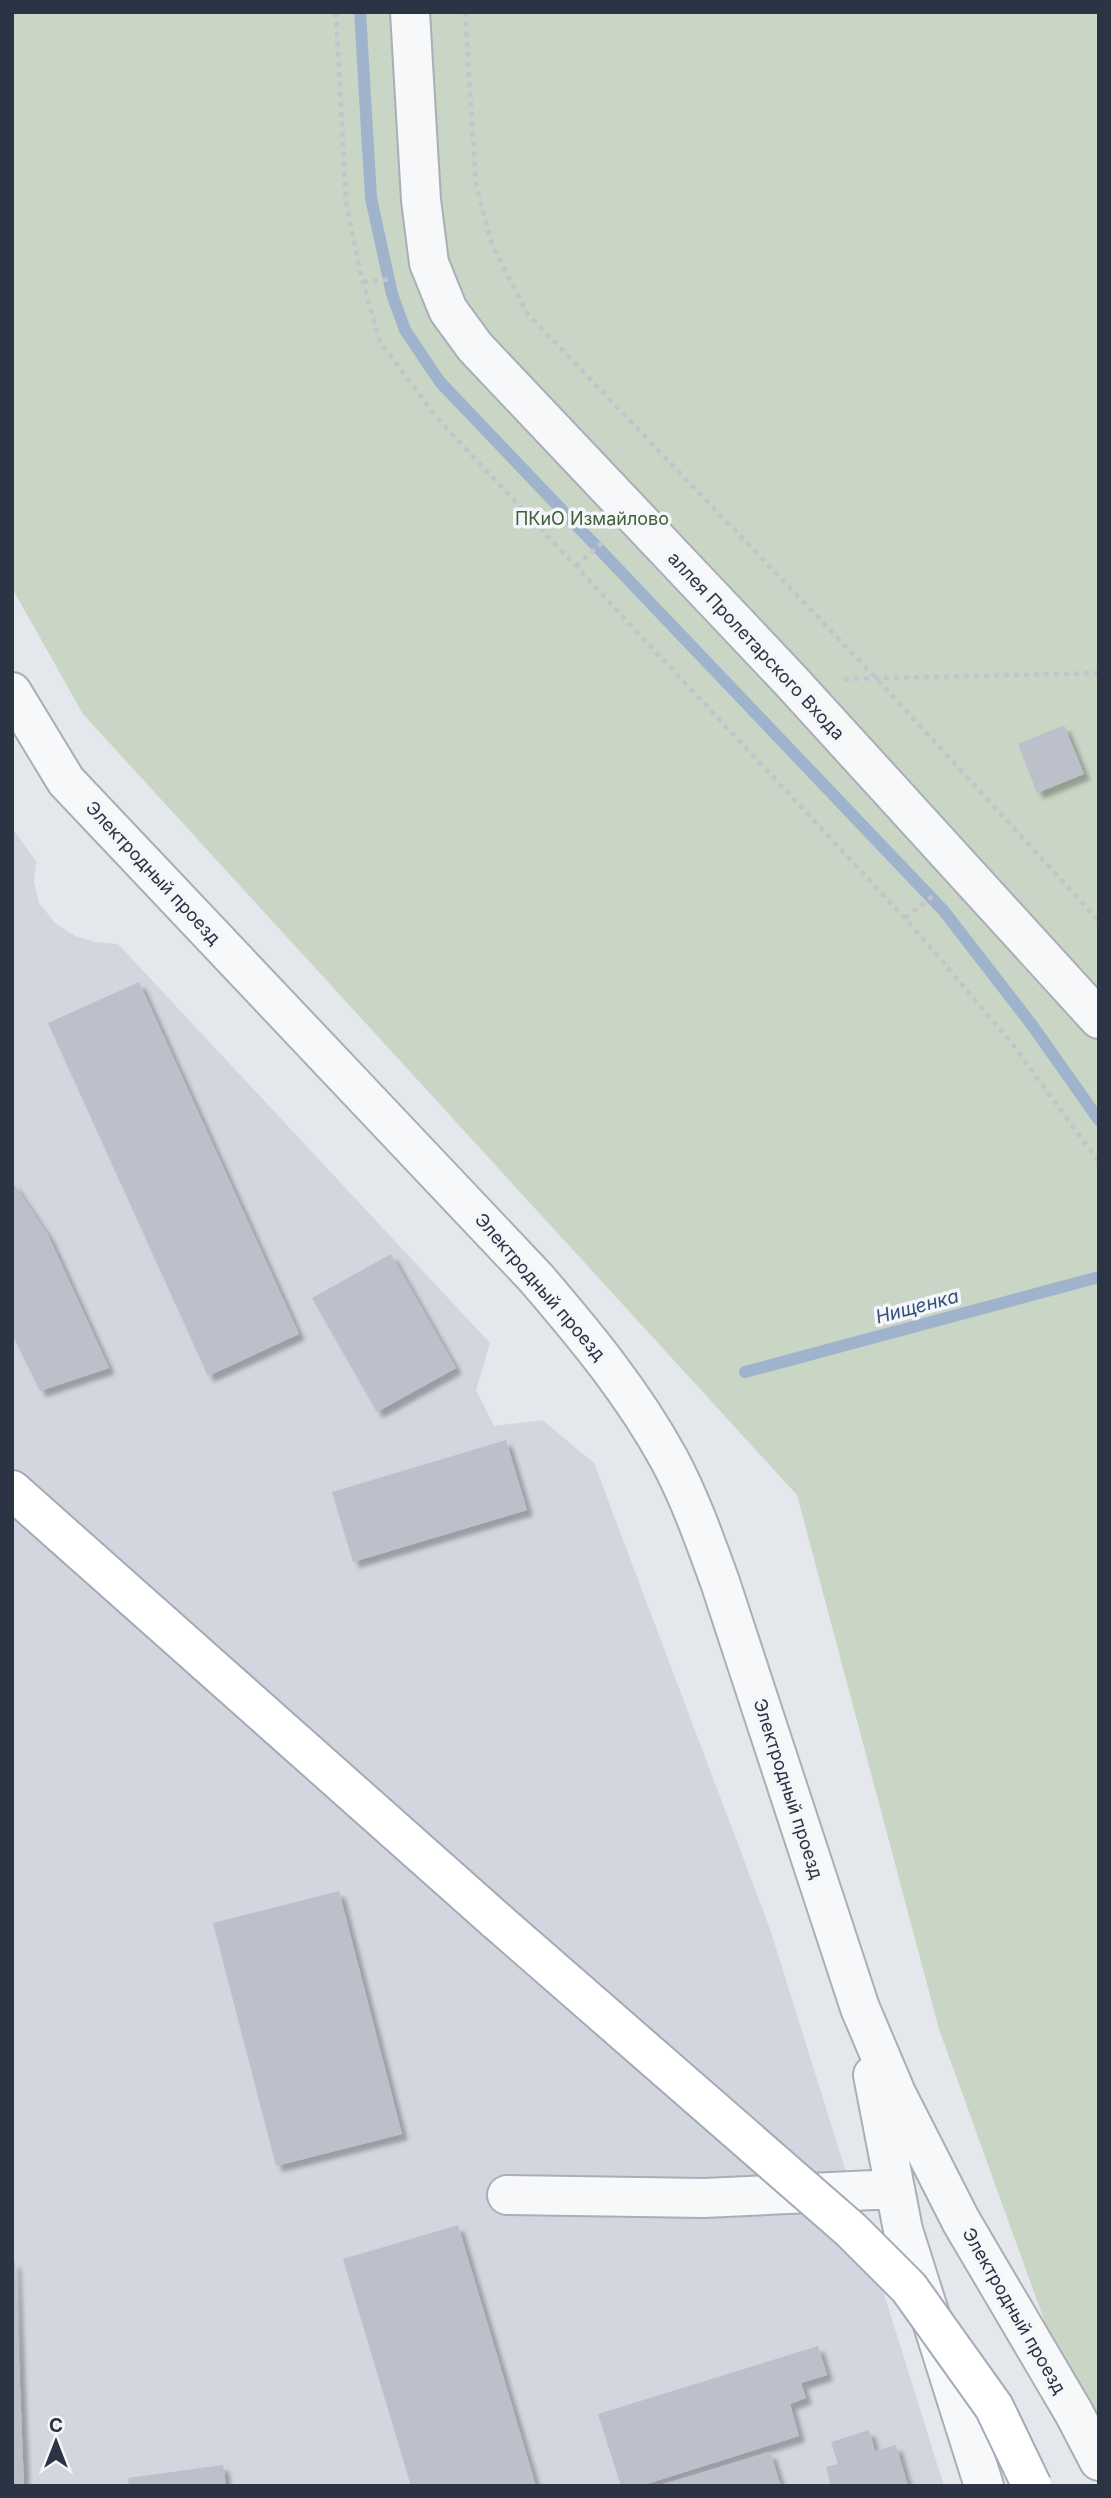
<svg xmlns="http://www.w3.org/2000/svg" width="1111" height="2498" viewBox="0 0 1111 2498" font-family="Inter,sans-serif">
<style>
.built{fill:#d2d6de}
.green{fill:#c9d6c5}
.lines{fill:none;stroke-linecap:round;stroke-linejoin:round}
.stream{stroke:#9fb4cc;stroke-width:12}
.building{fill:#bbc0ca;filter:url(#shadow)}
.minor-casing{stroke:#a9aeb7;stroke-width:42}
.major-casing{stroke:#a3abb8;stroke-width:42}
.path{stroke:#c2c5cb;stroke-width:4.5;stroke-dasharray:5 5;stroke-linecap:butt}
.minor{stroke:#f7f8fa;stroke-width:38}
.major{stroke:#fff;stroke-width:38}
.major-bridge-casing{stroke:#a3abb8;stroke-width:42;stroke-linecap:butt}
.major-bridge{stroke:#fff;stroke-width:38}
.labels{text-anchor:middle;stroke-width:7;stroke-linejoin:round;paint-order:stroke}
.park-label{font-size:18px;fill:#3f6138;stroke:#f4f6f9}
.street-label{font-size:18px;fill:#2b3445;stroke:#f4f6f9}
.water-label{font-size:19px;font-style:italic;fill:#34527a;stroke:#f4f6f9}
</style>
<defs>
<filter id="shadow"><feDropShadow dx="6" dy="6" stdDeviation="2" flood-color="#0004"/></filter>
</defs>
<rect width="100%" height="100%" fill="#e4e7ec"/>
<path class="built" d="M12,828L36,861L34,882L39,903L55,923L75,936L95,942L118,944L490,1343L476,1390L494,1426L542,1420L594,1463L770,1929L944,2486H12Z"/>
<path class="green" d="M12,12H1099V2472L939,2029L797,1495L83,714L12,588Z"/>
<g class="lines">
<path class="stream" d="M360,12L371,198L392,294L405,330L440,382L943,910L1032,1025L1099,1120
M745,1372L1099,1277"/>
</g>
<path class="building" d="M1064,725L1084,774L1037,793L1018,744Z
M139,982L299,1334L208,1376L48,1023Z
M12,1181L48,1235L109,1368L40,1391L12,1334Z
M391,1254L456,1368L377,1412L312,1298Z
M506,1440L527,1510L353,1562L332,1492Z
M339,1891L402,2134L276,2166L213,1923Z
M458,2225L536,2486H411L343,2259Z
M12,2262H15L24,2486H12Z
M818,2346L827,2375L801,2383L806,2398L790,2404L799,2436L640,2486H621L598,2414Z
M869,2430L875,2451L896,2445L908,2486H831L826,2467L838,2464L831,2442Z
M770,2452L781,2486H661V2485Z
M223,2465L226,2486H129L128,2478Z"/>
<g class="lines">
<g class="minor-casing">
<path id="minor" d="M410,12L421,200L429,263L448,310L475,347L790,680L1099,1019
M12,692L66,781L536,1278C585,1335 633,1393 669,1459C690,1498 705,1541 720,1582L860,2008L896,2093L961,2221L1074,2413L1099,2461
M873,2075L903,2230L984,2486
M507,2195L704,2198L895,2189"/>
</g>
<g class="major-casing">
<path id="major" d="M12,1490L498,1922"/>
</g>
<path class="path" d="M336,12L346,202L360,271L380,342L437,418L905,918L1010,1041L1099,1162
M465,12L476,184L492,245L527,313L876,678L1099,921
M363,282L393,279
M576,566L604,541
M844,679L1099,673
M905,918L933,896"/>
<use href="#minor" class="minor"/>
<use href="#major" class="major"/>
<g class="major-bridge-casing">
<path id="major-bridge" d="M498,1922L851,2230L909,2288L994,2407L1032,2486"/>
</g>
<use href="#major-bridge" class="major-bridge"/>
</g>
<g class="labels">
<g class="park-label">
<text x="592" y="525">ПКиО Измайлово</text>
</g>
<g class="street-label">
<text transform="translate(756 646) rotate(47)" y="6">аллея Пролетарского Входа</text>
<text transform="translate(153 873) rotate(47)" y="6">Электродный проезд</text>
<text transform="translate(540 1287) rotate(49)" y="6">Электродный проезд</text>
<text transform="translate(788 1789) rotate(72)" y="6">Электродный проезд</text>
<text transform="translate(1014 2311) rotate(60)" y="6">Электродный проезд</text>
</g>
<g class="water-label">
<text transform="translate(917 1306) rotate(-15)" y="7">Нищенка</text>
</g>
</g>
<rect width="1111" height="2498" fill="none" stroke="#2b3445" stroke-width="28"/>
<g transform="translate(56 2442)" stroke="#f4f6f9" stroke-width="5" paint-order="stroke">
<path d="M0-5L12 26L0 18L-12 26Z" fill="#2b3445"/>
<text y="-10" font-size="19" font-weight="bold" text-anchor="middle" fill="#2b3445">С</text>
</g>
</svg>
